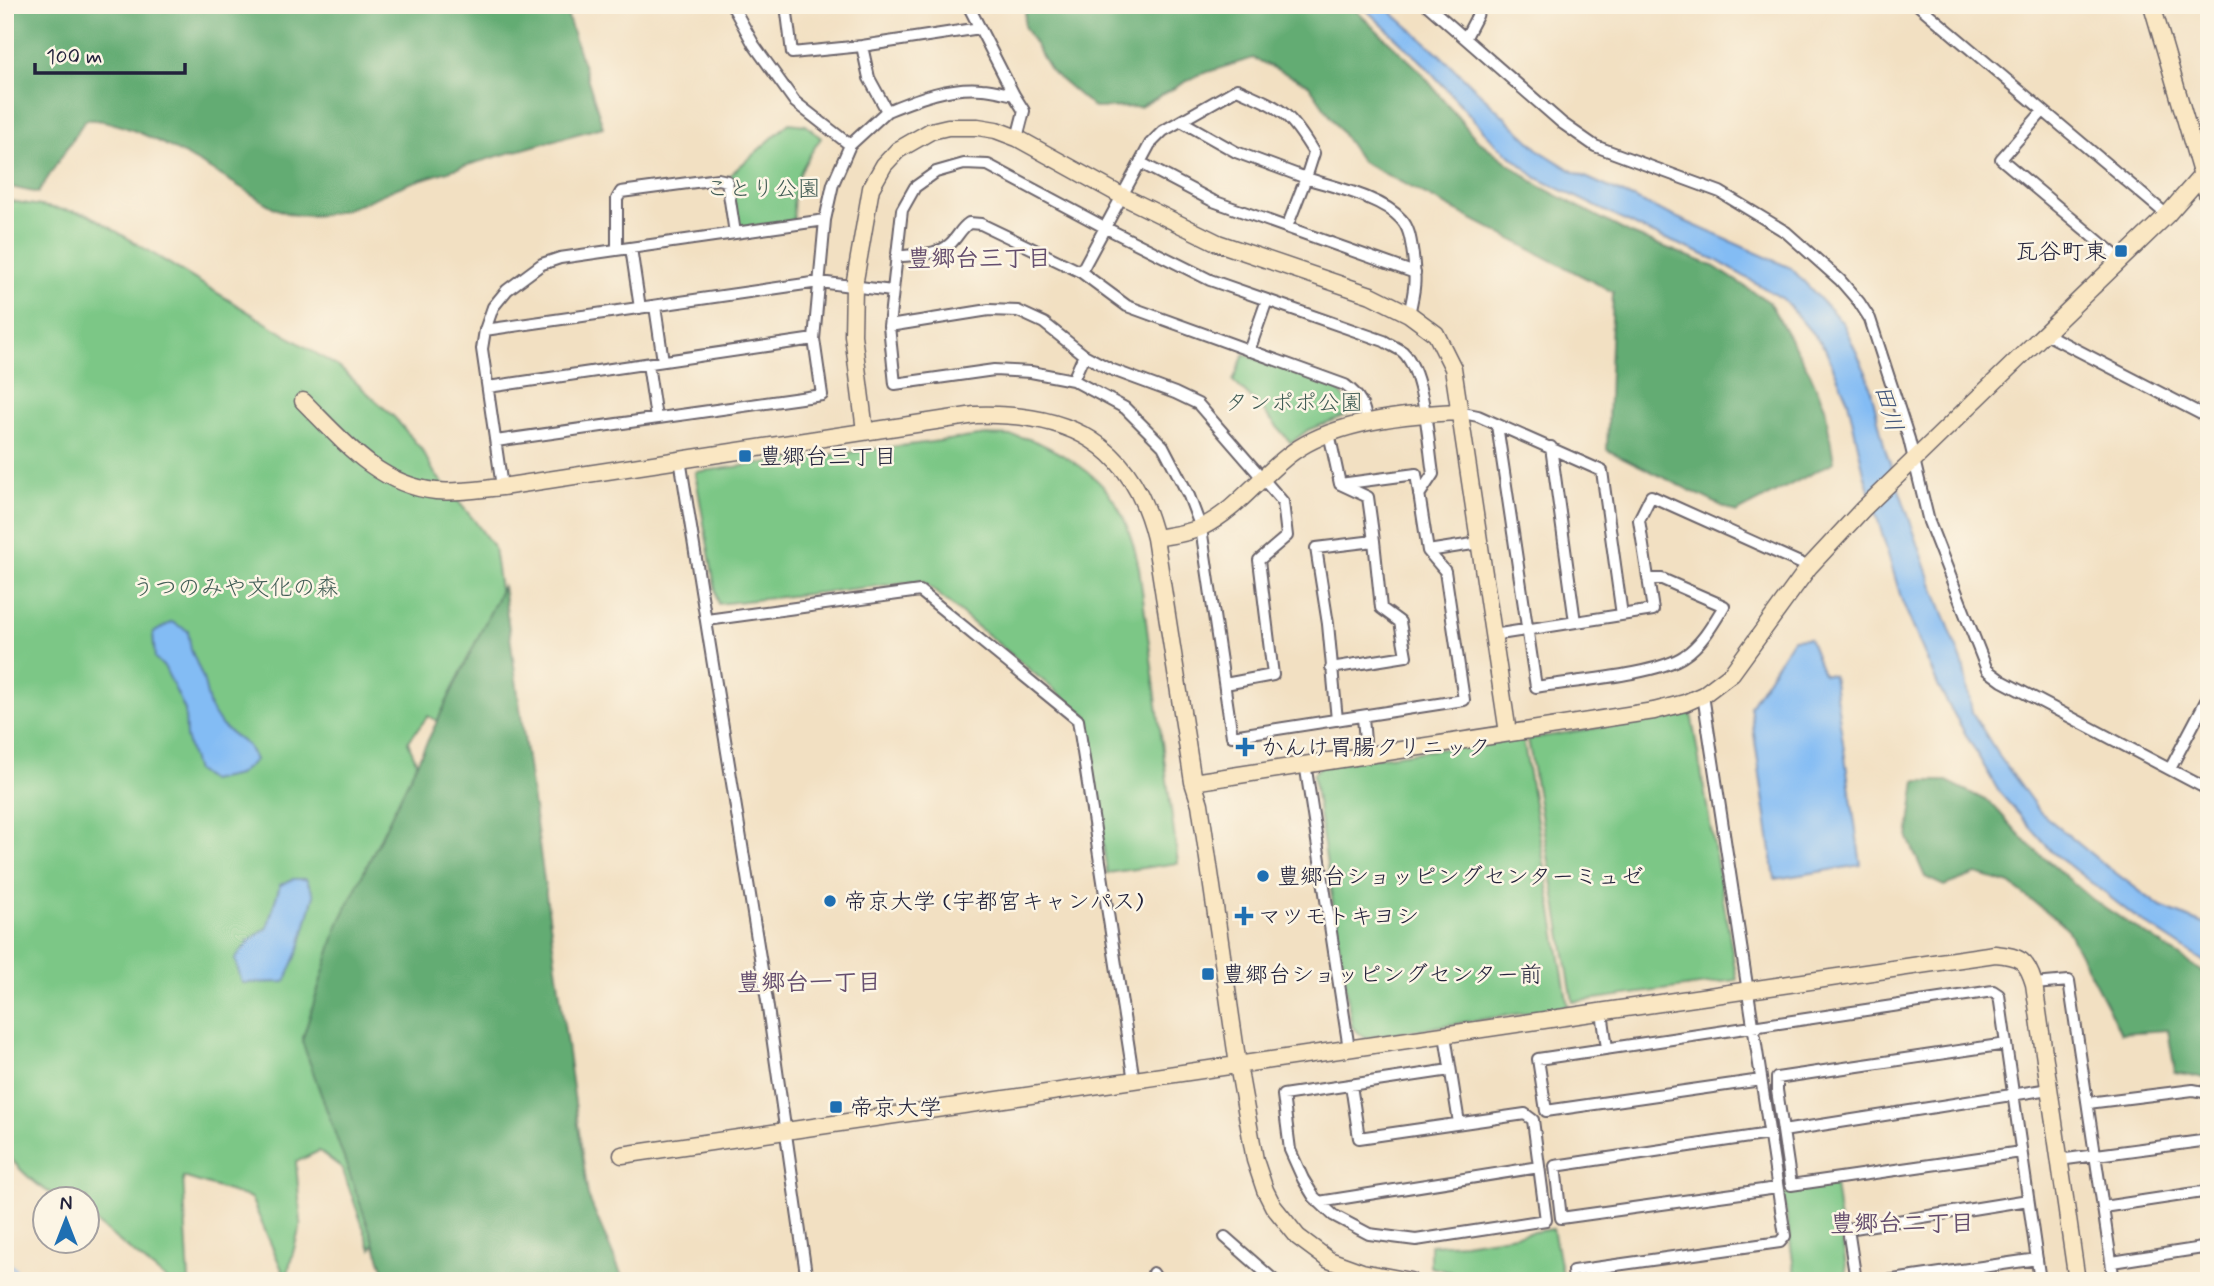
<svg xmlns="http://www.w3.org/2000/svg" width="2214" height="1286" viewBox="0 0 2214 1286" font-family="Mynerve,'Klee One',sans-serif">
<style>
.green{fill:#7bc786;stroke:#4e7460;stroke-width:2}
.forest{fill:#64ac73;stroke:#436757;stroke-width:2}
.water{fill:#83bcf4;stroke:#526f98;stroke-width:2}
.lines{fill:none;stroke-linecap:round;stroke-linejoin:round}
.stream{stroke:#83bcf4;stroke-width:2.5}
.street-casing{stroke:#6b646a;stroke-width:14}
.secondary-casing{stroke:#6b646a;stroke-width:19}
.street{stroke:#fff;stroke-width:10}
.secondary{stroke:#fae7c3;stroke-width:16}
.poi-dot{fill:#1f6fb2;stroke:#fcf5e5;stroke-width:2.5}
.labels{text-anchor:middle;stroke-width:5;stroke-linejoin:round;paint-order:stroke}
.park-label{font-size:23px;fill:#415c55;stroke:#fcf5e5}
.poi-label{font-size:23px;fill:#22223b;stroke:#fcf5e5;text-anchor:start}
.neighbourhood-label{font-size:24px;font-weight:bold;fill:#654e6e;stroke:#fcf5e5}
.water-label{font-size:24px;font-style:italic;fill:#44587c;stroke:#fcf5e5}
</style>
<rect width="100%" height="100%" fill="#fcf5e5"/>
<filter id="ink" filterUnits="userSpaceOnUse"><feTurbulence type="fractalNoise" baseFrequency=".0143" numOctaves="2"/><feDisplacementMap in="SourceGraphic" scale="14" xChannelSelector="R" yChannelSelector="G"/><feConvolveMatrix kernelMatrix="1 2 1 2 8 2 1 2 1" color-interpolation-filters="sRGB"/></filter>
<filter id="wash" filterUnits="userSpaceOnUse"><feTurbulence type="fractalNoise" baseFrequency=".00686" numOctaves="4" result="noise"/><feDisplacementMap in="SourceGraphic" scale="28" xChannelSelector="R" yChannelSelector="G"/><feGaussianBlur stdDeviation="1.57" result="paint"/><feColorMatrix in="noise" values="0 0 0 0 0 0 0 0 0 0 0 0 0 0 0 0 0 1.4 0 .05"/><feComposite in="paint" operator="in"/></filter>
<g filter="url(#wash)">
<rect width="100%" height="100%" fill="#f2e0c2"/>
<path class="green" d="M789,123L806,125L821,138C802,165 790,186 794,220L738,229L729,176Z
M5,200L88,214L340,368L395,418L422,450L435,474L474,520L494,548L501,596L474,742L428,716L408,742L423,778L429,1162L371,1249L342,1168L319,1151L296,1162L301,1223L286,1279L251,1198L183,1177L189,1281H168L88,1216V1198C80,1198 72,1200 65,1198C46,1196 12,1165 5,1148Z
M1244,354L1336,387L1349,404L1347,415L1308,430L1291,443L1259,406L1233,381Z
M987,435C999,436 1013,435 1025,438C1038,441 1052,449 1064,456C1112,483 1128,516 1139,568L1178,863L1107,873L1086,716L922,581L718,604L695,472Z
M1691,713L1737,980L1573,1002L1528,739Z
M1523,738L1568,1006L1365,1038L1352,1027L1313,775L1321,765Z
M1835,1185L1847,1274L1796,1281L1783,1193Z
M1553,1229L1563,1279L1561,1281H1488L1430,1267V1245L1464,1243Z"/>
<path class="forest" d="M5,5H564L603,127C539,144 476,162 413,182C374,195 341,220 297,215C277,213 257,197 240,187C206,166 124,116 85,120L38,193L5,186Z
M1026,5H1350L1418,69L1476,139L1539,186L1629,233L1713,266L1769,302L1810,373L1825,407L1834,462L1736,513L1607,450L1613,292L1362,162L1308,84L1253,58L1198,75L1140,107L1094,108L1051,71L1024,26Z
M503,586L588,1196L624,1281H382L383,1268L302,1041L338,925Z
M1916,781H1947L1991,803L2029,845L2092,899L2209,976V1079L2175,1072L2168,1030L2121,1033L2066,927L2010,884L1976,874L1944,886L1925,877L1908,838Z"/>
<path class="water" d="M1361,5H1383L1437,52L1540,151L1574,172L1791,268L1843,323L1868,377L1885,449L1930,578L1963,664L1972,712L1999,756L2040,812L2101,862L2161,907L2209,926V965L2134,916L2052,852L1999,792L1939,688L1902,601L1864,473L1848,401L1825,348L1783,299L1714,259L1644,230L1537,178L1495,143L1423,63Z
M172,622L188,631L191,650L203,678L210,708L222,726L248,746L255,760L238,775L210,781L196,771L186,737L185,710L165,668L155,658L153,633Z
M1809,638L1823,674L1833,675L1861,865L1775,879L1750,706L1793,639Z
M293,879H306L314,895L300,947L285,982L242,983L235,959L251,939L267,928L280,885Z"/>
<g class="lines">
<path class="stream" d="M5,1259L26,1281"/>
</g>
</g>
<g filter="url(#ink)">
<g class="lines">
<g class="street-casing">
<path id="street" d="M732,5L754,45L795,102L850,145
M786,5L792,53L862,46
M968,5L1014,95
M1427,5L1562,123L1595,146L1720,192L1786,232L1840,280L1859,302L1870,319L1909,439L1929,522L1987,670L2002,681L2209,790
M1918,5L2167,215
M980,28L862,46L869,78L887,111C917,99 948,86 982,89C992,89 1004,93 1014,95L1024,111L1017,138
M1466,37L1477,16L1480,5
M2043,111L2001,159L2121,260
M1181,121L1236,152L1306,178L1287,227
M1141,163L1213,201L1415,273
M631,248L640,308
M617,250V199L621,192L718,179L727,181L735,233L825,220
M896,257C913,254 938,256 950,244C958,237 960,229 969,223L981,224L1081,272L1127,306L1345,385C1360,396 1364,405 1367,423
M1081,272L1150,144L1163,131L1237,89C1282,109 1288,110 1314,153L1306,178C1333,187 1382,197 1401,219C1410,228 1411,243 1413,255C1416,280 1415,289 1409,314
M655,306L663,361
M889,326L989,310L1018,311L1044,323L1084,355L1110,369L1175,393L1198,404L1283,502L1287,536L1259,560L1273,675L1225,684
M485,330L819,282L892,291
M2046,334L2209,418
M1249,351L1267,300
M648,364L656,418
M1073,380L1084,355
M488,387L814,339
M1458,412L1478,416L1602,471L1622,615
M1497,425L1536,687C1572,681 1657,675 1684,656C1702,644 1713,624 1724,606L1662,579H1648
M1329,433L1340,484L1368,497L1374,541L1316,548L1328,624L1337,720
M496,441L822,395L814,339L825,220L833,184L850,145L887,111
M1551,447L1575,622
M680,459L767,1001L807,1281
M1340,484L1416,474L1428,551L1445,571L1464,700L1232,736L1201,528L1189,496L1163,446L1125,408L1073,380L1031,372L994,370L895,384L889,326L902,210L915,187L936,172L964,164L988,165L1106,228L1210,280L1384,341C1390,345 1398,348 1403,352C1425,373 1428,443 1433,474L1419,495
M502,487L482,349L485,330L493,307L507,290L542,264L560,258L735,233
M1428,551L1479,543
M707,620L920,591L1078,720L1134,1081
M1493,635L1653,610L1639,520L1651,496L1809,567
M1331,668L1406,656L1400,622L1381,608L1374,541
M1363,717L1366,754
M1305,763L1349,1049
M2170,769L2209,695
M2034,984L2069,981L2114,1281
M1602,1012L1607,1048
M1445,1035L1459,1123
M2006,1044L1777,1078V1090L1791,1185L2021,1152
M1761,1080L1546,1111L1538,1059L1993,991L1999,995L2040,1281
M1351,1085L1359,1138L1525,1114L1533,1120L1546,1220L1416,1240L1369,1234L1333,1215L1314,1197L1303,1179L1290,1150L1283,1095L1450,1070
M2088,1103L2193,1090L2209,1093
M1783,1131L2049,1089
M1769,1134L1555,1166L1561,1218L1777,1188
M2059,1160L2209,1140
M1319,1202L1539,1167
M2103,1207L2209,1191
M1225,1237L1275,1281
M2112,1262L2209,1247
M1153,1273L1158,1281
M1574,1281L1573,1271L1780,1242L1785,1236L1703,695
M1856,1281L1848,1229L2028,1200
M1886,1281L2037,1259"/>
</g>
<g class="secondary-casing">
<path id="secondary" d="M2152,5L2209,200
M303,401C342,440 378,485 436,491C458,493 481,489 502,487L975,415C1068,412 1132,443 1155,538L1193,782L1200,804L1238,1065L1255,1160L1265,1190L1273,1206L1298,1237L1329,1260L1362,1272L1410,1281
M865,431L853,335L854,286L871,188L884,165L898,150L931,131L948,127H978L996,130L1017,138L1122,196L1218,243L1371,295L1409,314L1436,334L1453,368L1508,733
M1155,538C1170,535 1188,534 1202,527C1237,510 1261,475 1293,452C1336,421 1406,414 1458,412
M1193,782L1654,711L1685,703L1703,695L1732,673L1809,567L1863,509L2167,215L2202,175
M622,1155L1995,954C2020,956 2027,960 2034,984L2077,1281"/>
</g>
<use href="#street" class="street"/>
<use href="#secondary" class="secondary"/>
</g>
</g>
<g class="poi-dot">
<rect x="2114" y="244" width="14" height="14" rx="3.5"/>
<rect x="738" y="449" width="14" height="14" rx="3.5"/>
<path d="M1241.5 736.5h7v7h7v7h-7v7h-7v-7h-7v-7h7z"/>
<circle cx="1263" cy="876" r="7"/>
<circle cx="830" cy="901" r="7"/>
<path d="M1240.5 905.5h7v7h7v7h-7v7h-7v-7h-7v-7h7z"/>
<rect x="1201" y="967" width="14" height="14" rx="3.5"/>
<rect x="829" y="1100" width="14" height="14" rx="3.5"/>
</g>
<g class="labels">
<g class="park-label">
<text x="763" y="196">ことり公園</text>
<text x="1294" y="410">タンポポ公園</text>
<text x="235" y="595">うつのみや文化の森</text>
</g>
<g class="poi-label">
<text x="2107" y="259" text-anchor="end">瓦谷町東</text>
<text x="759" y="464">豊郷台三丁目</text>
<text x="1261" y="755">かんけ胃腸クリニック</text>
<text x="1277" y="884">豊郷台ショッピングセンターミュゼ</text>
<text x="844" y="909">帝京大学 (宇都宮キャンパス)</text>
<text x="1258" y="924">マツモトキヨシ</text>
<text x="1222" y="982">豊郷台ショッピングセンター前</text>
<text x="850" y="1115">帝京大学</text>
</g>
<g class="neighbourhood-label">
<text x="979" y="266">豊郷台三丁目</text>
<text x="809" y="990">豊郷台一丁目</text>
<text x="1902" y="1231">豊郷台二丁目</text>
</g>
<g class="water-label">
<text transform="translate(1889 408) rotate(74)" y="8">田川</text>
</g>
</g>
<rect width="2214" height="1286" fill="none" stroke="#fcf5e5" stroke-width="28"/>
<g transform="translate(66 1220)"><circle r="33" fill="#fcf5e5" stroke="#a5a1a1" stroke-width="2"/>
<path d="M0-5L12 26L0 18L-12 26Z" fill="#1f6fb2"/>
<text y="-10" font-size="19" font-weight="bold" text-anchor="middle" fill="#22223b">N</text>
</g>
<path d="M35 63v10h150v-10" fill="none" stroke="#22223b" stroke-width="3.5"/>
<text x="46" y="63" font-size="21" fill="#22223b" stroke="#fcf5e5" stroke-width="5" paint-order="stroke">100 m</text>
</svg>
